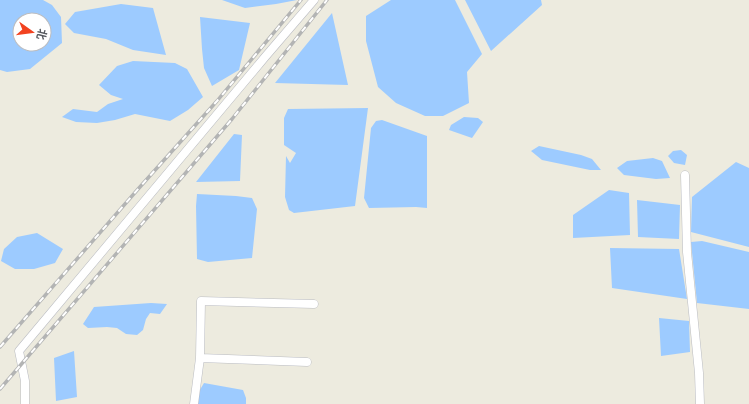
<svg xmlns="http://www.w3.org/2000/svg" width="749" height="404" viewBox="0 0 749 404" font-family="Rubik,'Noto Sans SC',sans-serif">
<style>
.water{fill:#9dcbff;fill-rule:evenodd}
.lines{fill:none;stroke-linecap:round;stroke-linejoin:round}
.minor-casing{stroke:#babcc2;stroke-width:9}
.minor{stroke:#fff;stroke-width:8}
.rail-casing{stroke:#b3b4b4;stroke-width:3.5}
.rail{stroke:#fff;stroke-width:2;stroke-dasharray:6;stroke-linecap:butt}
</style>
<rect width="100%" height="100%" fill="#edebdf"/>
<path class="water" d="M0,0H43L52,5L61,17L62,43L30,69L7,72L0,70ZM20,20H44V44H20Z
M222,0H297L276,4L245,8Z
M391,0H455L482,54L467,72L469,103L443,116H425L396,103L378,87L366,41V16Z
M465,0H541L542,5L491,51Z
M121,4L153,8L166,55L133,50L106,39L74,33L65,24L75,12Z
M332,13L348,85L275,83Z
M200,17L250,23L239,70L212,86L204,68L202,49Z
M133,61L175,63L187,69L203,97L188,110L170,121L135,114L115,120L97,123L76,122L62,117L73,109L97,112L108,104L123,99L111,95L99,85L117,66Z
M368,108L355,206L294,213L289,210L285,197L286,156L290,163L296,153L284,145V118L288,109Z
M464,117L478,118L483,122L472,138L449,130L451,125Z
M382,120L427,136V208L416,207L369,208L364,198L371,128L376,121Z
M234,134L242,135L240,181L196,182Z
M539,146L581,155L592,159L601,170H590L542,160L531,151Z
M681,150L687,155L685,165L674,163L668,156L673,151Z
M653,158L662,161L670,178L656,179L624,175L617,168L627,161Z
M736,162L749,168V247L691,232L692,197Z
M609,190L629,193L630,235L573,238V215Z
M197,194L236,196L252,198L257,209L252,258L208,262L197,259L196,206Z
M637,200L680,205L679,239L638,237Z
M37,233L63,249L55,263L34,269H15L1,261L4,249L17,237Z
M702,241L749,252V309L697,303L691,242Z
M610,248L679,249L687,299L612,288Z
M151,303L167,304L160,314L150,313L146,319L143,330L137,335L126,334L117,328L107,327L88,328L83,324L94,307Z
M659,318L689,321L690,352L661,356Z
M74,351L77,397L56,401L54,358Z
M204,383L243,390L246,398V404H198V393Z"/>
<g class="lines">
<g class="minor-casing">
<path id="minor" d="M685,175L687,252L699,373L700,404
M200,358L307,362
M25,404V381L19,351L265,57L314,0
M194,404L200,358L201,301L314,304"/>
</g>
<use href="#minor" class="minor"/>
<g class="rail-casing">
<path id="rail" d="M0,347L139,188L217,101L301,0
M0,389L232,119L327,0"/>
</g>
<use href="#rail" class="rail"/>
</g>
<g transform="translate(32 32) rotate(104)"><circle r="19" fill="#ffffff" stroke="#bcbdc0"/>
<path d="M0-3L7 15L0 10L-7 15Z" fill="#f24320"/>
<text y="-6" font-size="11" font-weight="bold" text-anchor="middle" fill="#585b61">北</text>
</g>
</svg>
